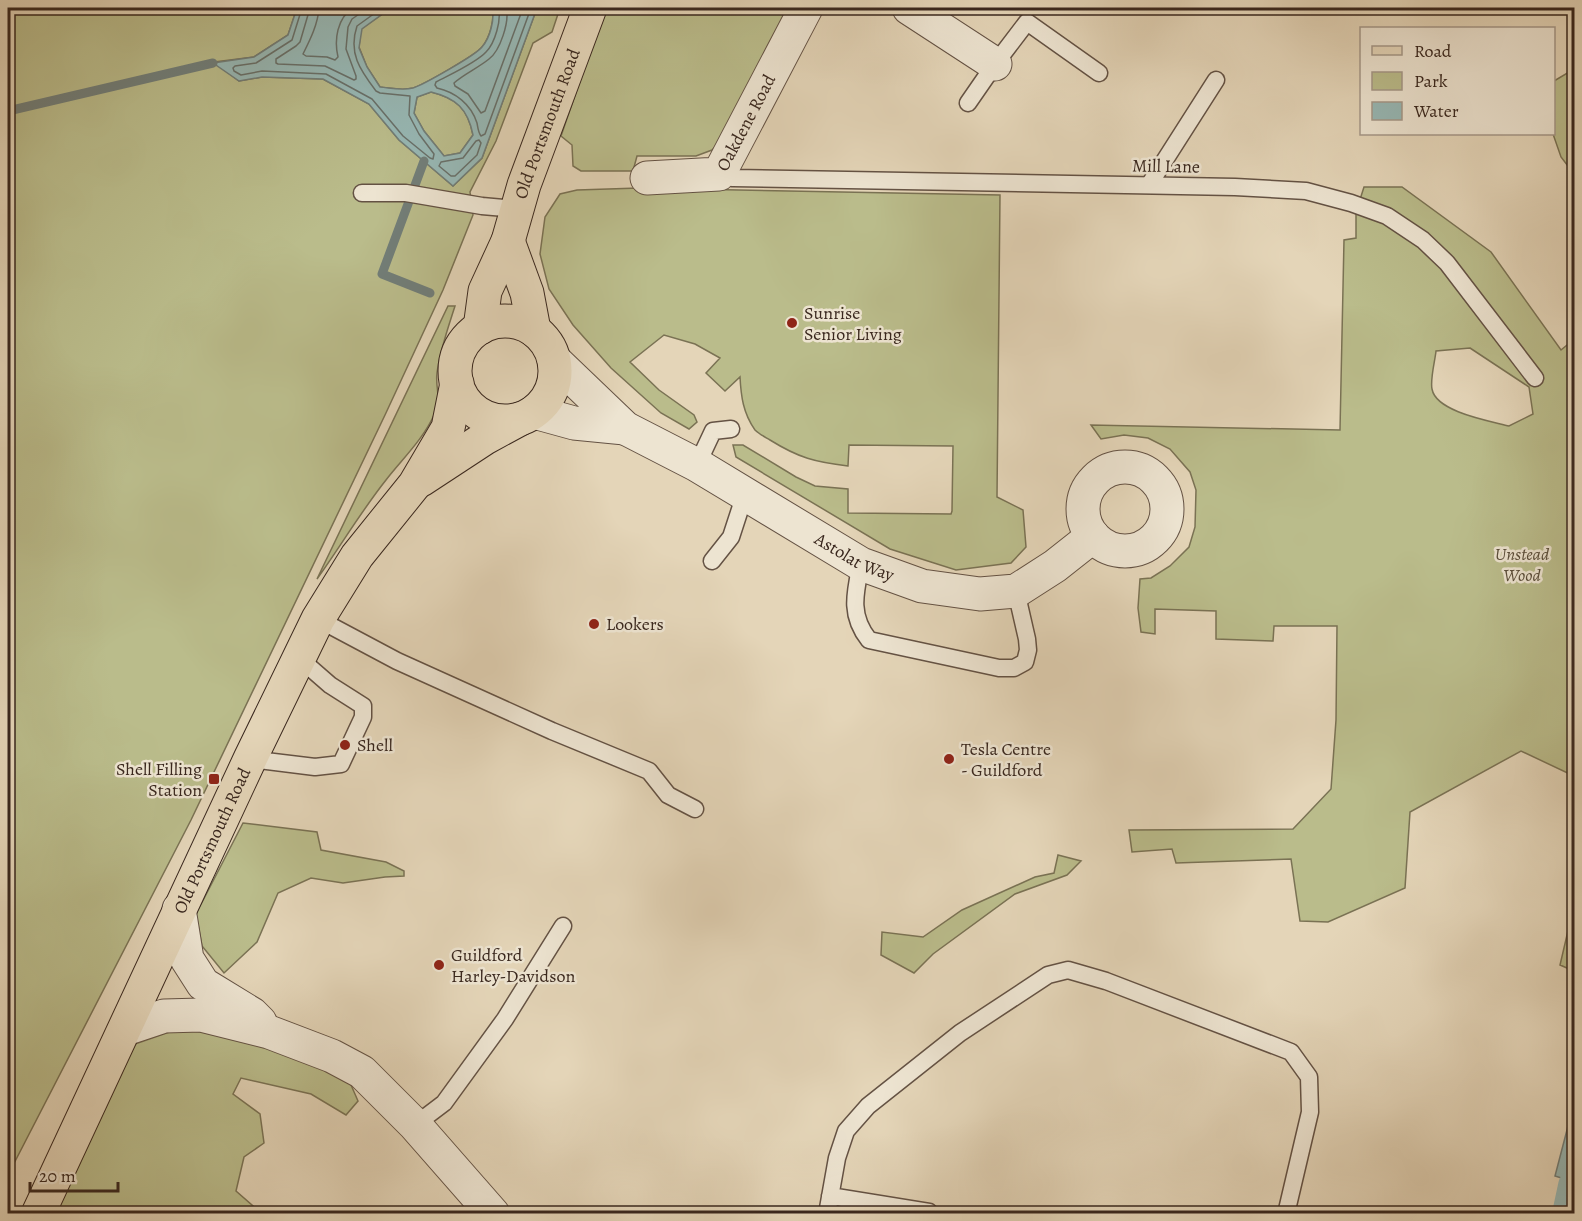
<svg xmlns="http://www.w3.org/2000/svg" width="1582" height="1221" viewBox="0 0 1582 1221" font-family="Alegreya,serif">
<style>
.green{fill:#babc8b;stroke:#7a7254;stroke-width:1.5;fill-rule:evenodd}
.water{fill:#97b8b5;stroke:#717e79;stroke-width:1.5;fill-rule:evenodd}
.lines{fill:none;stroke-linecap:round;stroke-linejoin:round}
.shore{stroke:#68706a;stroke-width:1.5}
.stream{stroke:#717e79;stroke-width:9}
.canal{stroke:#97b8b5;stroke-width:32}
.lane-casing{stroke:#645244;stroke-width:19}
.street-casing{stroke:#645244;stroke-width:35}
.primary-casing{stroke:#39271e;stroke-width:35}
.lane{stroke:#ede4d1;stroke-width:16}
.street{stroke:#ede4d1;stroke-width:33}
.primary{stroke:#e4d5b8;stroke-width:33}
.poi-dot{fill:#8f2418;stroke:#ede4d1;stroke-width:2}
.labels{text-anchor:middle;stroke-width:5;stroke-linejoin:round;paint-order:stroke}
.street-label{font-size:18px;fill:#39271e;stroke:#ede4d1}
.poi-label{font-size:18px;fill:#39271e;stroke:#ede4d1;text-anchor:start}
.park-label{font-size:18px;font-style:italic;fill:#594c39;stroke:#ede4d1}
</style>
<rect width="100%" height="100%" fill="#e4d5b8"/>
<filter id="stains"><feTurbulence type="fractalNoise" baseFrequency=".00333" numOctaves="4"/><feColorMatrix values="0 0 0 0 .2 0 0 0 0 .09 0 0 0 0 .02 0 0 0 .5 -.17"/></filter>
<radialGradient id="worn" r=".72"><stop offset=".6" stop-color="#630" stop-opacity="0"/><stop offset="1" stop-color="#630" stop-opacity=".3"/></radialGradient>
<path class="green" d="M8,8H297L288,35L254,57L214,62L239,81L262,77L323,79L369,104L399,140L453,186L482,158L537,8H560L552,32L533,43L496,141L470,192L473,215L443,290L385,415L191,820L8,1175Z
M395,8H492C495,19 490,37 482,47C476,55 423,85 413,88C402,91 391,88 380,87L367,67L359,47L361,29L384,13Z
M605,8H794L724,138L712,150L696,156H637L633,171H581L573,166L572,145L561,136Z
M1574,69V174L1561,157L1553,134L1554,81Z
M431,92C456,98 468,108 473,135L460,153L444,156L424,131L414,113L417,97Z
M1364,187H1402L1491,252L1561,350L1572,341L1574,345V776L1521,751L1410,812L1405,888L1328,922L1300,921L1291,859L1176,863L1172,849L1132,852L1129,830L1293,829L1331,789L1336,720L1337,626H1274L1273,641L1216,639V611L1155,609V634L1141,632L1138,608L1140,579L1151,578L1170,566L1189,547L1195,527L1196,490L1190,472L1170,449L1148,438L1124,435L1101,439L1091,425L1340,430L1344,240L1356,238V212ZM1470,348L1529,387L1533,414L1509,426C1490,421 1436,412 1432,389C1430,379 1435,361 1436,351Z
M639,188L1000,195L997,497L1023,510L1026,547L1011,563L956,570L890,549L736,457L733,445H743L796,477L815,486L848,489V513L951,514L952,511L953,446L849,445L848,466C815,462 799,458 770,440C765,437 759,434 755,430C743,413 741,396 740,377L725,391L706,373L720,358L695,344L664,335L630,362L659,390L694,415L697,422L689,429L661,413L611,368L573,325L549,289L540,254L545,217L560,194L577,190Z
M448,306H455C448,328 440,350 437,373C435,389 442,397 435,413C423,440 403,458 386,480C362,510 340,547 317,579Z
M243,823L317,832L321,850L386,862L404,871V876L385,877L343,883L311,878L278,893L257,942L224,973L202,946L196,914Z
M1058,855L1081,861L1067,875L1015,894L933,954L914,973L881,955L882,932L923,937L962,910L1035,877L1054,873Z
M1574,905V971L1560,965Z
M178,1029L239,1036L348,1078L358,1101L346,1115L311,1094L241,1078L233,1094L260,1114L264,1143L244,1157L236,1191L261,1213L47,1214L135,1044Z"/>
<path class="water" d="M297,8H395L384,13L362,29L359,48L367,67L380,87C391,88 402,91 413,88C423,85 476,55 482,47C490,38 495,19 492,8H537L482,158L453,186L399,140L369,104L323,79L262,77L239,81L213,63L254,57L288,35ZM431,92C456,98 468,109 473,135L460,153L444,156L424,131L414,113L417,97Z
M1574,1103V1182L1555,1176Z"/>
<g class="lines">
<path class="shore" d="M302,8L292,40L256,63L235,66L233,68L234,71L241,75L262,71L326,74L372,99L403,136L430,158L433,159L434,154L419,134L409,115L410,96L380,93L376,91C360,70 348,53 357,26L382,8
M310,8L300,42L296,46L276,59V63L278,64L325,66L354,80L356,79V76L346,49L348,27L352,19L368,8
M319,8C318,24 310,40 303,54L306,56L327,57L335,60L338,57C334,40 337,18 353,8
M498,8C502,19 495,43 486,52C476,63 449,75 436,82L435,85L437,88C455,92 471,104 477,123C478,128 478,132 481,136L485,134L531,8
M506,8C510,21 500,51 489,59C478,68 464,74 454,83L455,86L468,94L481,113L485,111L523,8
M479,140L481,143L477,155L455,176H451L439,166L441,162L463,158L476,141Z"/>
<path class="stream" d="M8,111L213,63
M424,161L382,274L430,293"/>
<path class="canal" d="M1568,1214L1574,1186"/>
<g class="lane-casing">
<path id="lane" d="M968,103L995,64L1027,22L1099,73
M719,174L733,178L1235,187L1306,191L1351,203L1387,216L1423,240L1447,263L1535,378
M1149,185L1216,80
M362,193H406L482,206L516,209
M697,465L713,431L731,429
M712,561L731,537L745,494
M861,564C855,593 849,615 869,640L999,668H1014L1025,662L1028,650L1027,639L1016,591
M318,619L397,661L552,731L649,771L668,795L695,809
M250,759L315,767L341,764L363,717V706L330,685L299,658
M415,1125L444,1103L505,1019L563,926
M830,1196L929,1212L930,1214
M827,1214L837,1158L846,1131L868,1106L960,1033L1048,975L1068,970L1106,981L1291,1052L1309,1077L1310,1112L1286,1214"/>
</g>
<g class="street-casing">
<g id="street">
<path d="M909,8L995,64"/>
<path id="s1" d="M647,178L719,174L806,8"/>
<path id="s2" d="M554,360L625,428L697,465L861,564L922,586L980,594L1016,591L1055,566L1093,536"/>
<path d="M534,412L574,423L625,428"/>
<circle cx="1125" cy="509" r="42"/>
<path d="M179,909L187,959L203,984L252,1014L260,1022"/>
<path d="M125,1029L164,1016L201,1015L269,1032L332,1056L362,1072L415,1125L493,1214"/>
</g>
</g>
<g class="primary-casing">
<g id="primary">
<path d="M508,241L527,293L534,330"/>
<circle cx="505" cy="371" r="50"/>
<path id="s3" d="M480,328L485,291L508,241L524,185L590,8"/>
<path d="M421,480L485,438L520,419"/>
<path id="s4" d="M38,1214L250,759L318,619L357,556L415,484L448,428L457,383"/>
</g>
</g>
<use href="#lane" class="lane"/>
<use href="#street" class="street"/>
<use href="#primary" class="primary"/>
</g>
<g class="poi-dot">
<circle cx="792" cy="323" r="6"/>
<circle cx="594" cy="624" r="6"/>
<circle cx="345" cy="745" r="6"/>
<circle cx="949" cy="759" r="6"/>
<rect x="208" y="773" width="12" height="12" rx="3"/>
<circle cx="439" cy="965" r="6"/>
</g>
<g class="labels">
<g class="street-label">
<text dy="6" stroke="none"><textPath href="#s1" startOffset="130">Oakdene Road</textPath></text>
<text dy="6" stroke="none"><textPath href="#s3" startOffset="216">Old Portsmouth Road</textPath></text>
<text transform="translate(1166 166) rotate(1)" y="6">Mill Lane</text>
<text dy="6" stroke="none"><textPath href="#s2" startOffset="362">Astolat Way</textPath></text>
<text dy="6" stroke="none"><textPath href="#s4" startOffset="412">Old Portsmouth Road</textPath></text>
</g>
<g class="poi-label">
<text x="804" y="319">Sunrise<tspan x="804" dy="21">Senior Living</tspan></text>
<text x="606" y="630">Lookers</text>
<text x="357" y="751">Shell</text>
<text x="961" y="755">Tesla Centre<tspan x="961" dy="21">- Guildford</tspan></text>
<text x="202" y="775" text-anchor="end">Shell Filling<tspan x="202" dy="21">Station</tspan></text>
<text x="451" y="961">Guildford<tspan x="451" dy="21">Harley-Davidson</tspan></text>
</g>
<g class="park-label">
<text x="1522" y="560">Unstead<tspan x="1522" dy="21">Wood</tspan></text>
</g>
</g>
<rect width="1582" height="1221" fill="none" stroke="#e4d5b8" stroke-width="30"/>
<rect x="9" y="9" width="1564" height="1203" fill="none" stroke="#39271e" stroke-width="3"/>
<rect x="15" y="15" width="1552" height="1191" fill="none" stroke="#39271e" stroke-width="1.5"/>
<rect x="1360" y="27" width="195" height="108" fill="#ede4d1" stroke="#a59889" stroke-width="1.5"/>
<rect x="1372" y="46" width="30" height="9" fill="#e4d5b8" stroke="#a59889" stroke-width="1.5"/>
<text x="1414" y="57" font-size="18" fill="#39271e">Road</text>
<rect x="1372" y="72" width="30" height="18" fill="#babc8b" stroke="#a59889" stroke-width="1.5"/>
<text x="1414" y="87" font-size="18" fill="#39271e">Park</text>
<rect x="1372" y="102" width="30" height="18" fill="#97b8b5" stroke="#a59889" stroke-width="1.5"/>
<text x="1414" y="117" font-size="18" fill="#39271e">Water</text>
<path d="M30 1182v9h88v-9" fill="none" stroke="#39271e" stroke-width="3"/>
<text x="39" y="1182" font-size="18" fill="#39271e" stroke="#ede4d1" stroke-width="4.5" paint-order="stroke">20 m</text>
<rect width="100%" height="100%" filter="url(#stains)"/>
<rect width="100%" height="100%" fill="url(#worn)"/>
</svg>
